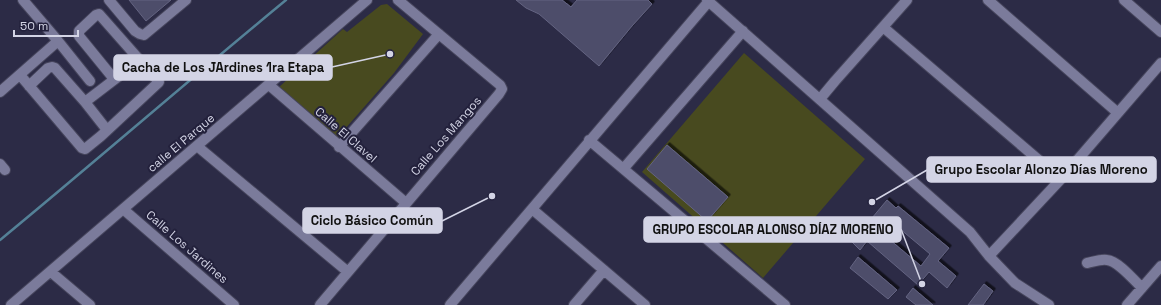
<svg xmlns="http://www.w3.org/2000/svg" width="1161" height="305" viewBox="0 0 1161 305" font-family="'Space Grotesk',sans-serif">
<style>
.green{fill:#484a1f}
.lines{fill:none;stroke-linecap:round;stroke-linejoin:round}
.stream{stroke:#548197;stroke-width:2.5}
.building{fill:#4d4d6a;stroke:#646482;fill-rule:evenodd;filter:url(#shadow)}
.minor-casing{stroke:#46455c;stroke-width:12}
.minor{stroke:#7b7b9b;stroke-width:10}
.labels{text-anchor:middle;stroke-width:4;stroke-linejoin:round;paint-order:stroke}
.street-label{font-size:12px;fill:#d3d4e5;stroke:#23213c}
.leader{fill:none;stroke:#d3d4e5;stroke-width:1.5}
.callout-dot{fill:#d3d4e5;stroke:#23213c;stroke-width:1.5}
.callout{fill:#d3d4e5;stroke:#d3d4e5;stroke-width:1.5}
.callout-label{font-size:13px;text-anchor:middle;font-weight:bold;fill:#111}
</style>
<defs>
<filter id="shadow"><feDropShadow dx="2.5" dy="-2.5" stdDeviation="0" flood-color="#0009"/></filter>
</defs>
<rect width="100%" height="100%" fill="#2c2b46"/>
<path class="green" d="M387,4L423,34L394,73L337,138L278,88L343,29L347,32L381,5Z
M744,53L865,159L763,278L642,172Z"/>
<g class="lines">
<path class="stream" d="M0,240C96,161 190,79 286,0"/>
</g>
<path class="building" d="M129,0H171L146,21Z
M516,0H562L571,7L577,0H648L652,4L632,26L599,66L539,14L526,8Z
M667,145L728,197L707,221L647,169Z
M887,200L896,208L898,206L949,248L938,261L956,276L947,288L929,272L918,285L867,241L860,250L852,242ZM887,218L930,254L921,266L877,229Z
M858,257L897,290L888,299L850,268Z
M984,284L993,291L983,305H968Z
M913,288L933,305H916L906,297Z"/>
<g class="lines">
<g class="minor-casing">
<path id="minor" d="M109,0L135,31L140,34L144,35L186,0
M707,0L970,232L989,256L1015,283L1049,305
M988,0L1118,113
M1124,0L1161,32
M883,27L1061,179
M58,41L90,81
M20,75L82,148L85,149L101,136L159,82L99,14L96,15L79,31V36L114,79
M269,85L406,203
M29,86L48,68L52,67L55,68L85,102L107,130
M0,92L58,41L23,0
M820,99L835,81L907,0
M85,102L140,60
M589,140L785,305
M197,146L348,272
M339,147L439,34
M0,164L5,170
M624,168L743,31
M123,209L234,305
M532,209L645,305
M989,256L1061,179L1161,63
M1087,263C1093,262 1100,259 1107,260C1118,261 1134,280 1142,288
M51,272L90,305
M11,305L367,0
M320,305L499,94L502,89L500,85L398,0
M450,305L709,1
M574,305L604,270
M1127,305L1161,266"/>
</g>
<use href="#minor" class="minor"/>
</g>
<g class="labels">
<g class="street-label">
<text transform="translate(346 135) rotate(41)" y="4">Calle El Clavel</text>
<text transform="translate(446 136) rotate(-49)" y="4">Calle Los Mangos</text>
<text transform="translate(181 143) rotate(-40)" y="4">calle El Parque</text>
<text transform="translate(187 247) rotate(41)" y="4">Calle Los Jardines</text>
</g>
</g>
<path class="leader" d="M390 54L332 67M872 202L927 170M492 196L442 221M922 284L901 229"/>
<g class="callout-dot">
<circle cx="390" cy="54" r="4"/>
<circle cx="872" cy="202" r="4"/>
<circle cx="492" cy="196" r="4"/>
<circle cx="922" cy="284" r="4"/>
</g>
<g class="callout">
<rect x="114" y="55" width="218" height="25" rx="4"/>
<rect x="927" y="157" width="229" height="25" rx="4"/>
<rect x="303" y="208" width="139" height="25" rx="4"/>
<rect x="644" y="217" width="257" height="25" rx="4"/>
</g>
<g class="callout-label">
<text x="223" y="72">Cacha de Los JArdines 1ra Etapa</text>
<text x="1041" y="174">Grupo Escolar Alonzo Días Moreno</text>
<text x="372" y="225">Ciclo Básico Común</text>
<text x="773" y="234">GRUPO ESCOLAR ALONSO DÍAZ MORENO</text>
</g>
<path d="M14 30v6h64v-6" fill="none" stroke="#d3d4e5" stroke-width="2"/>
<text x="20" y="30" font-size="12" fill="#d3d4e5" stroke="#23213c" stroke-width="3" paint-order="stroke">50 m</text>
</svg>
